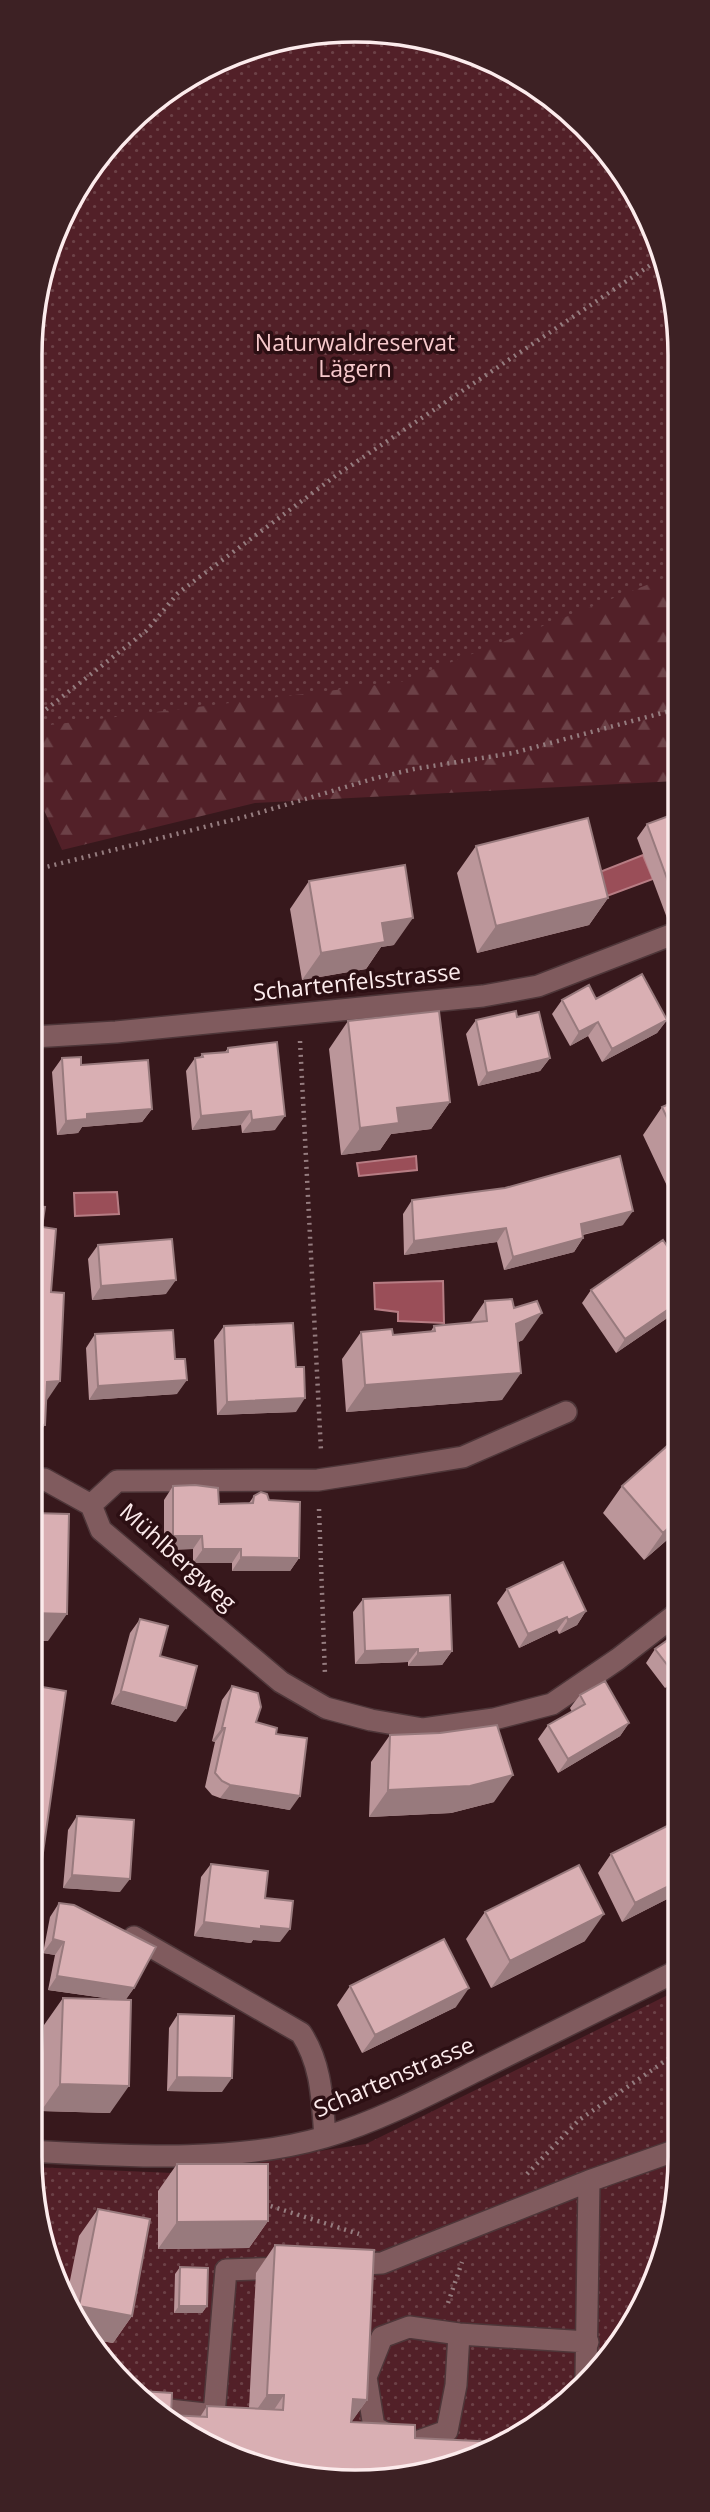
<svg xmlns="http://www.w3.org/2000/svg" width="710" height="2512" viewBox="0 0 710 2512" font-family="'Open Sans',sans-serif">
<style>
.forest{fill:url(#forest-firs)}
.park{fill:url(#park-dots)}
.water{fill:#9a4e58;stroke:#b77d84;stroke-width:2}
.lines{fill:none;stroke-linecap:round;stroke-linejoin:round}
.minor-casing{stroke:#4e3639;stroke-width:24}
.path{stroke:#957c7f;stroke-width:4.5;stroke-dasharray:2 5;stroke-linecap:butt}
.minor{stroke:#805b5e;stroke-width:21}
.wall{fill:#bb969a}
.shaded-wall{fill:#987a7d}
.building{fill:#d9afb3;stroke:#987a7d;stroke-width:2}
.labels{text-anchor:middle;stroke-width:7;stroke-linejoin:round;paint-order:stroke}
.park-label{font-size:23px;fill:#f7c9cc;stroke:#2c0f13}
.street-label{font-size:23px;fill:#fcebec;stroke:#2c0f13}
.rim{fill:none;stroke:#fcebec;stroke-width:3.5}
</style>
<defs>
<pattern id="forest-firs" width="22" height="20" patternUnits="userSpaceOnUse" patternTransform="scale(1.75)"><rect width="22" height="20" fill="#522028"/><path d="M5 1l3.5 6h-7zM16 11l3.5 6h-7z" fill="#6c4147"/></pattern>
<pattern id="park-dots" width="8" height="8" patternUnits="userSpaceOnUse" patternTransform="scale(1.75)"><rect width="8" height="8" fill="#522028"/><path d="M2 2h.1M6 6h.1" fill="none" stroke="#6c4147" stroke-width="1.8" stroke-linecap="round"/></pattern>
</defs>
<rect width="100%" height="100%" fill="#37181c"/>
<path class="forest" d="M291,36H418L499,63L585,125L647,212L678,313L677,781L255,803L62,850L43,808L34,811L36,292L84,175L174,85Z"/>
<path class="park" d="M291,36H418L499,63L585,125L647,212L678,313L677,573L401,682L34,727L36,292L84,175L174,85Z
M674,1992V2220L636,2320L553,2415L440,2471L211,2449L111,2372L54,2281L32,2167L173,2173L366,2144Z"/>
<path class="water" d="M643,855L653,879L596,900L587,877Z
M416,1156L417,1170L359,1176L357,1163Z
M117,1192L119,1214L75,1216L74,1193Z
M443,1281L444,1323L398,1321V1312L375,1309L374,1283Z"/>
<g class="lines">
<g class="minor-casing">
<path id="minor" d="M33,1037L116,1032L483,996L538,986L676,933
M566,1412L463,1457L358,1474L318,1480L117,1481L91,1505L101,1530L281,1682L326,1708L371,1720L423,1729L494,1719L552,1704L618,1659L675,1615
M32,1479H44L91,1505
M134,1937L301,2033C322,2065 322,2100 325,2137
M30,2151C124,2156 234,2164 325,2137C379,2121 430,2094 480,2069C545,2037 610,2005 675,1972
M345,2265L382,2263L589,2181
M459,2334L456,2385L447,2431L408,2445L374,2427L366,2377L382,2337L409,2327L459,2334L588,2342
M586,2377L589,2181L674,2151
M160,2409L214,2415L226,2270L285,2268"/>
</g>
<path class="path" d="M35,718L146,631L178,593L338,474L661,258
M34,870L248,816L376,778L414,769L513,753L677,709
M300,1041L321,1451
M319,1509L325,1675
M527,2174L579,2120L674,2055
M264,2204L359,2234
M448,2303L462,2262"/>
<use href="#minor" class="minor"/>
</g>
<path class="wall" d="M677,813L676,915L667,918L637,838L647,824Z
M476,846L608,898L589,925L477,953L457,873Z
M309,881L394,945L381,947L366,969L302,980L290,909Z
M596,999L667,1020L657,1033L602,1062L588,1036L570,1046L552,1014L562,1000Z
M517,1017L550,1058L540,1071L478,1086L466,1034L476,1020Z
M348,1021L450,1102L431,1129L391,1134L380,1150L341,1155L329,1049Z
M228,1048L275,1130L242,1133L241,1125L192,1130L186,1071L195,1058L200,1057L202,1054L225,1052Z
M62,1058L81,1065L152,1109L142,1122L82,1127L78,1133L57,1135L52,1072Z
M676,1101V1205L643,1135L662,1107Z
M412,1200L623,1225L583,1235V1238L574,1252L504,1270L497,1242L404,1255L403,1214Z
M98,1245L166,1294L92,1300L88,1259Z
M676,1259V1312L616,1353L582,1303L591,1290Z
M485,1301L514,1308L523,1340L518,1342L502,1400L346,1412L342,1359L361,1332L393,1335L431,1331L434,1326L470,1323Z
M224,1326L296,1367V1412L217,1415L214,1340Z
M95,1334L177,1394L89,1400L86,1348Z
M173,1486L219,1504L249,1503L254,1496L269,1500L299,1558L290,1571H232V1563H193V1549L164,1550V1500Z
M622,1486L675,1533L644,1560L603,1513Z
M507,1589L586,1611L577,1625L559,1634L557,1630L519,1648L497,1603Z
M363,1599L452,1651L442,1665L408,1666V1662L355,1664L353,1612Z
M140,1619L160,1656L176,1722L111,1704L130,1633Z
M675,1635V1681L665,1688L646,1663L655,1649Z
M232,1686L256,1722L276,1734L290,1810L220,1798L212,1795L205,1787L215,1742L212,1741L222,1700Z
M580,1695L629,1723L620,1736L558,1773L538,1739L548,1725L572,1712L570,1708Z
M390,1735L494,1802L451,1813L369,1817L371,1762Z
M77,1816L120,1892L63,1888L68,1830Z
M675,1822V1895L622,1922L598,1873L611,1854Z
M211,1864L265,1898L280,1942L253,1940L251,1943L194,1936L201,1877Z
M59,1903L134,1988L125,2000L110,2113L41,2111L44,2025L63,1998L112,1999L48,1990L55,1955L43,1953L50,1917Z
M485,1912L585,1941L491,1988L466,1939Z
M350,1986L456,2007L362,2053L337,2005Z
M178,2014L222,2092L167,2091L169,2028Z
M177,2164L268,2221L249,2248L158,2249V2191Z
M98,2209L132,2316L113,2343L90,2339L66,2300L79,2236Z
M275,2245L367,2400L351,2422L415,2438L211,2449L139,2394L141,2391L171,2415L200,2417L207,2406L249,2408L256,2273Z
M180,2267L207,2306L202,2313H174L175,2274Z"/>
<path class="shaded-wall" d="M608,898L589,925L477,953L496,926Z
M676,905V915L667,918Z
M413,918L394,945L381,947L366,969L302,980L321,953L382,923Z
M667,1020L657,1033L602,1062L612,1049Z
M598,1022L588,1036L570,1046L579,1032Z
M550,1058L540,1071L478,1086L487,1073Z
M450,1102L431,1129L391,1134L380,1150L341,1155L360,1128L397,1108Z
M152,1109L142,1122L82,1127L78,1133L57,1135L66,1121L87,1114Z
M251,1111L241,1125L192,1130L201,1116Z
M285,1116L275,1130L242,1133L252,1120Z
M633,1211L623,1225L571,1237L581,1224Z
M506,1228L497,1242L404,1255L414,1241Z
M583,1238L574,1252L504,1270L513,1257Z
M176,1280L166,1294L92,1300L101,1286Z
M676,1304V1312L616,1353L625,1339Z
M542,1313L523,1340L497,1352L516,1324Z
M521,1373L502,1400L346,1412L365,1385Z
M187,1380L177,1394L89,1400L98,1386Z
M60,1381L41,1409L47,1382Z
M305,1398L296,1412L217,1415L227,1402Z
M32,1424L45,1425L32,1443Z
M675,1522V1533L644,1560L663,1533Z
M173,1536H202L193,1549L164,1550Z
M203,1549H241L232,1563H193Z
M241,1557L299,1558L290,1571H232Z
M586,1611L577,1625L559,1634L568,1620Z
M32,1613L67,1614L48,1641H31Z
M567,1617L557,1630L519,1648L528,1634Z
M418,1649L408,1662L355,1664L365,1651Z
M452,1651L442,1665L408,1666L418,1653Z
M675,1674V1681L665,1688Z
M121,1691L186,1708L176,1722L111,1704Z
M629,1723L620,1736L558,1773L568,1759Z
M222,1728H225L215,1742L212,1741Z
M513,1775L494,1802L451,1813L369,1817L388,1790Z
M230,1785L300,1796L290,1810L220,1798Z
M72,1875L130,1879L120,1892L63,1888Z
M675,1883V1895L622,1922L635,1903Z
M604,1914L585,1941L491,1988L510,1961Z
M204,1922L261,1926L290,1929L280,1942L253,1940L251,1943L194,1936Z
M53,1939L64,1942L55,1955L43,1953Z
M57,1976L134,1988L125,2001L48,1990Z
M469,1988L456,2007L362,2053L375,2035Z
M177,2077L232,2078L222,2092L167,2091Z
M60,2084L129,2086L110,2113L41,2111Z
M268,2221L249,2248L158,2249L177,2222Z
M79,2306L132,2316L113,2343L90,2339L74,2313Z
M179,2306H207L202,2313H174Z
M267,2395H284L265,2423L248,2422Z
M353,2399L367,2400L348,2427Z"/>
<path class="building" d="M677,813L676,903L647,824Z
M588,818L608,898L496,926L476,846Z
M405,865L413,918L382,923L385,942L321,953L309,881Z
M642,974L667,1020L612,1049L598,1022L579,1032L562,1000L589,985L596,999Z
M439,1011L450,1102L397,1108L399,1123L360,1128L348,1021Z
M516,1011L517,1017L539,1012L550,1058L487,1073L476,1020Z
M277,1042L285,1116L252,1120L251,1111L201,1116L195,1058L203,1057L202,1054L228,1052V1048Z
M81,1057V1065L148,1060L152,1109L87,1114V1119L66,1121L62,1058Z
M676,1101V1137L662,1107Z
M620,1156L633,1211L581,1224L583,1238L513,1257L506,1228L414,1241L412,1200L505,1188Z
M33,1206L45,1207L42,1227L56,1229L51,1292L64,1293L60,1381L47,1382L45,1425L32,1424Z
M172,1239L176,1280L101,1286L98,1245Z
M663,1240L676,1259V1304L625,1339L591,1290Z
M512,1299L514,1308L537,1301L542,1313L516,1324L521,1373L365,1385L361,1332L392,1329L393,1335L435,1331L434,1326L487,1321L485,1301Z
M293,1323L296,1367H304L305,1398L227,1402L224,1326Z
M173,1330L175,1359H185L187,1380L98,1386L95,1334Z
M675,1439V1522L663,1533L622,1486Z
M195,1485L218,1488L219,1504L253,1503L254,1496L261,1492L267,1494L269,1500L300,1502L299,1558L241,1557V1549H203L202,1536H173V1486Z
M32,1513L69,1514L67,1614L32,1613Z
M563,1562L586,1611L568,1620L567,1617L528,1634L507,1589Z
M450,1595L452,1651L418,1653V1649L365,1651L363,1599Z
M140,1619L168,1626L160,1656L197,1666L186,1708L121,1691Z
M675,1635V1675L655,1649Z
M605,1681L629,1723L568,1759L548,1725L585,1704L580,1695Z
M31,1685L66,1691L32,1930L31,1929Z
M232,1686L258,1693L261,1707L256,1722L277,1728L276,1734L307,1738L300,1796L230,1785L222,1781L215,1773L225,1728H222Z
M497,1725L513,1775L470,1786L388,1790L390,1735L440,1733Z
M77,1816L134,1820L130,1879L72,1875Z
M675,1822V1883L635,1903L611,1854Z
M211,1864L268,1871L265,1898L293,1901L290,1929L261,1926V1929L204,1922Z
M579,1865L604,1914L510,1961L485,1912Z
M59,1903L74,1905L156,1947L134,1988L57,1976L64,1942L53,1939Z
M444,1939L469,1988L375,2035L350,1986Z
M63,1998L131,2000L129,2086L60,2084Z
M178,2014L234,2016L232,2078L177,2077Z
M177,2164H268V2221L177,2222Z
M98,2209L150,2219L132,2316L79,2306Z
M275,2245L374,2250L367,2400L353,2399L351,2422L415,2425V2438L499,2442L440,2471L333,2482L211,2449L141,2395V2391L172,2393L171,2415L207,2417V2406L283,2410L284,2395H267Z
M180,2267L208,2268L207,2306H179Z"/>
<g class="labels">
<g class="park-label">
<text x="355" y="351">Naturwaldreservat<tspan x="355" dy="26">Lägern</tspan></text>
</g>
<g class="street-label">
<text transform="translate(357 982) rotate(-6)" y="8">Schartenfelsstrasse</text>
<text transform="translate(178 1557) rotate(42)" y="8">Mühlbergweg</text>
<text transform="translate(394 2077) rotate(-23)" y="8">Schartenstrasse</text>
</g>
</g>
<path d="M0 0H710V2512H0ZM355 42H355A313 313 0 0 1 668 355V2157A313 313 0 0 1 355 2470H355A313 313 0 0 1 42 2157V355A313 313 0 0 1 355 42Z" fill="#3d2124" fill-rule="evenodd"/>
<path class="rim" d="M355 42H355A313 313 0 0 1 668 355V2157A313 313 0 0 1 355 2470H355A313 313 0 0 1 42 2157V355A313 313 0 0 1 355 42Z"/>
</svg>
